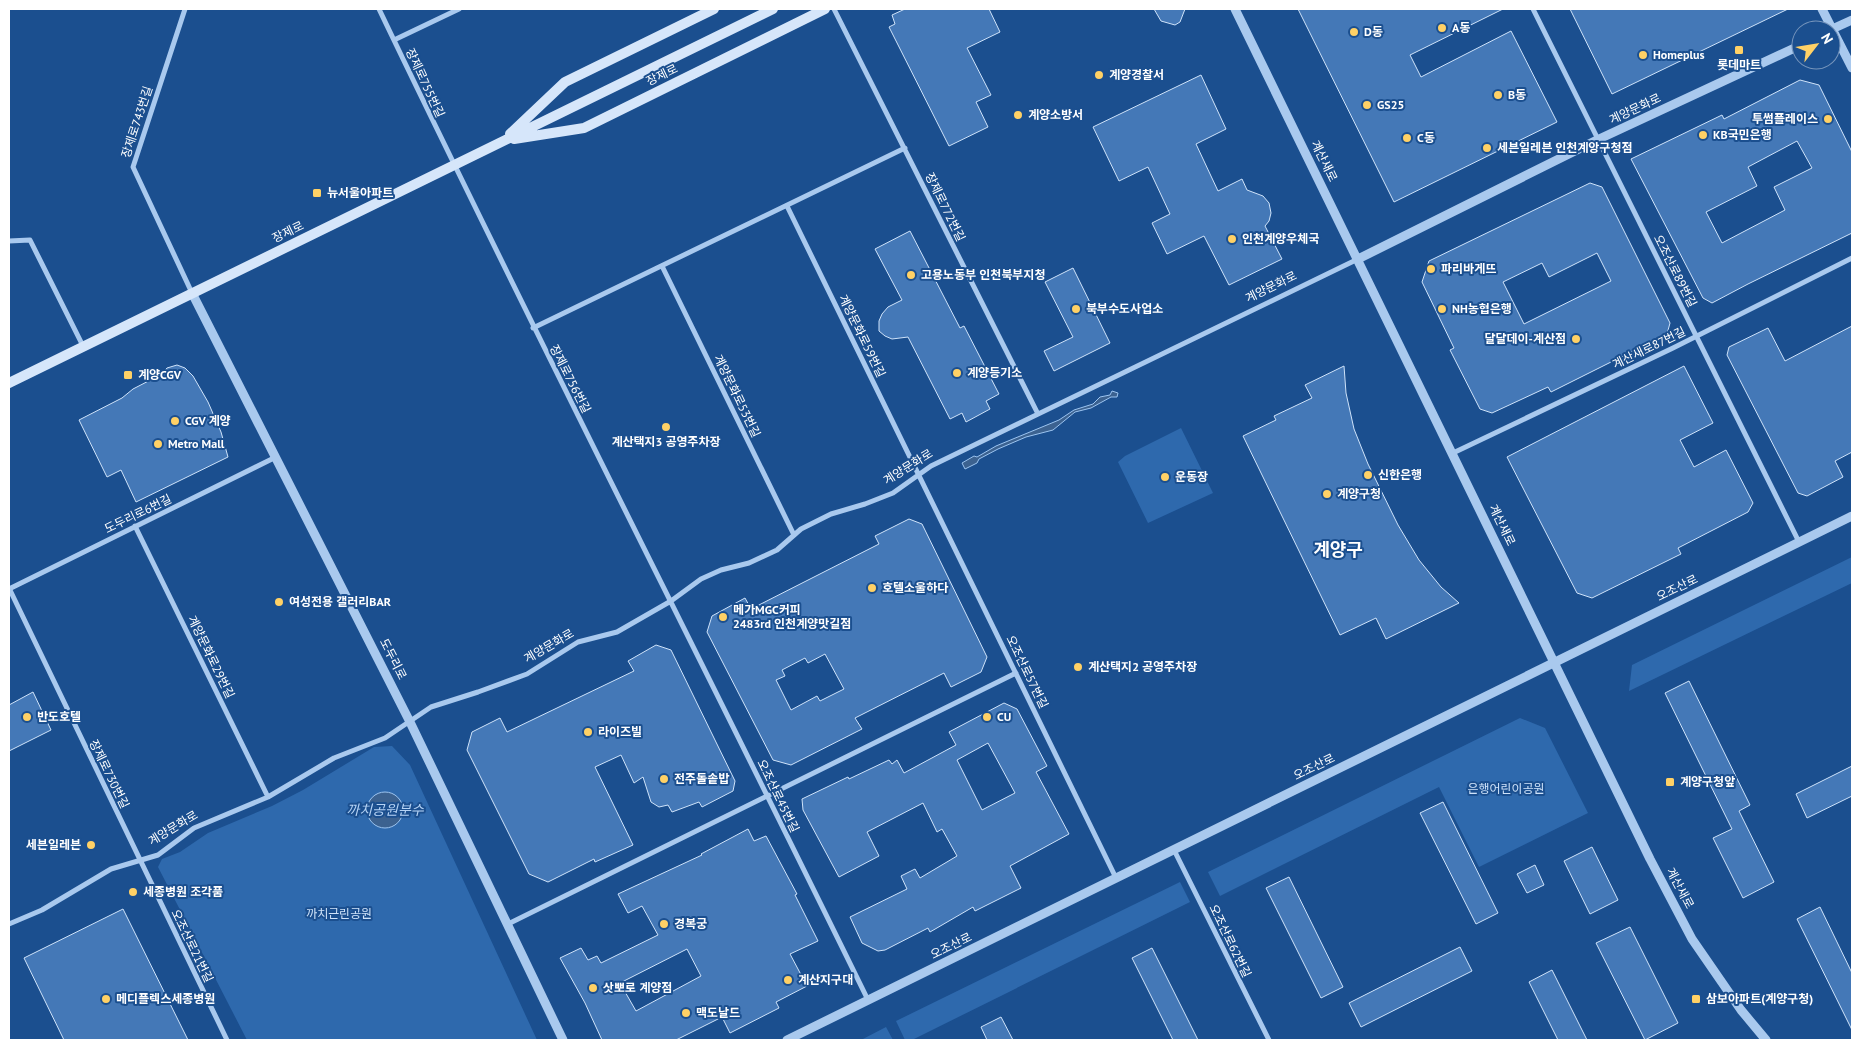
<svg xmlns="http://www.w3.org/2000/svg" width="1861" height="1049" viewBox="0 0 1861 1049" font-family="'PT Sans','Noto Sans KR',sans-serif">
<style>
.green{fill:#2e69ad}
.water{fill:#3c6290;stroke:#9cc4f0}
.building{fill:#4478b7;stroke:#cfe3fa;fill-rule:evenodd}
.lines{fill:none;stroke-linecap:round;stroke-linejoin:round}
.minor{stroke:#a9c9ee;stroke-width:5}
.tertiary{stroke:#a9c9ee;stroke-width:9}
.secondary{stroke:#d6e6fa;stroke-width:10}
.poi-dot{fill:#ffd166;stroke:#1b4f8f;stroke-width:2}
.labels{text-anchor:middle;stroke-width:4;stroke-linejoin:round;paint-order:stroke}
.poi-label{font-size:12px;font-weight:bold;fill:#fff;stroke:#1b4f8f;text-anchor:start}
.street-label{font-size:12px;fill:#fff;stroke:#1b4f8f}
.park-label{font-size:12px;fill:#cfe3fa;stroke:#1b4f8f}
.water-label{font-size:14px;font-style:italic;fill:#b5d3f5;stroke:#1b4f8f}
.district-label{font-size:18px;font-weight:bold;fill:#fff;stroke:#1b4f8f}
</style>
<rect width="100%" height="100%" fill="#1b4f8f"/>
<path class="green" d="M1181,428L1213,493L1148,523L1118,462L1125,456Z
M1852,557V583L1629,691L1632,665Z
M1520,718L1545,728L1588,813L1479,867L1439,787L1220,896L1208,872Z
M392,746L410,765L537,1040H247L158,867L162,859L180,852L208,833L272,806L303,790L374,747Z
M1180,882L1190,902L912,1040H905L896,1021Z
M886,1027L893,1040H861Z"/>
<path class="water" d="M1112,391L1118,393L1117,397H1111L1091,408L1075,412L1053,430L1026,437L998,449L979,459L977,463L965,469L962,463L974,456L977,457L996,446L1059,420L1074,410L1093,404L1100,397L1110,395Z
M367 810a18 18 0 1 1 36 0a18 18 0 1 1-36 0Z"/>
<path class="building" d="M905,9H989L1000,32L967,48L991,95L976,102L988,127L949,146L889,27L895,24L892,15Z
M1154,9H1185L1180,22L1175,25L1161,21Z
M1298,9H1503L1410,55L1421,77L1511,31L1557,122L1394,202Z
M1570,9H1788L1612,94Z
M1201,75L1226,129L1196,144L1218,191L1242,179L1247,190L1263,196L1269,203L1271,213L1269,221L1265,226L1282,259L1229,285L1204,236L1167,254L1152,223L1170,214L1148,167L1119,181L1093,127Z
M1800,80L1819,85L1852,152V233L1748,284L1712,303L1703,298L1631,159L1722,115L1724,119ZM1797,141L1812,168L1774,187L1785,210L1722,243L1706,212L1757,186L1748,167Z
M1590,183L1602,187L1670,323L1667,334L1551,392L1548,387L1492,413L1480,409L1450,350L1454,348L1422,282L1429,261ZM1597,253L1611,281L1524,324L1503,282L1542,263L1549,277Z
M910,231L960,328L964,326L999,394L986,401L990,409L966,422L962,413L950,419L908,337L892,339L885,336L879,331V321L882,314L888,307L902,300L875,249Z
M1073,268L1110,343L1054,371L1044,351L1073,337L1045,282Z
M1852,326V452L1835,461L1843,477L1807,496L1798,493L1727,355L1729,347L1768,328L1785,361Z
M177,365L185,368L193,376L208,402L221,432L228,457L136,502L121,470L107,477L79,420L122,398L133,389L162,374L167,368Z
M1344,366L1346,393L1354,429L1368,464L1398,525L1419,560L1441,587L1459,603L1386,639L1376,618L1340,635L1243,436L1276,420L1274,416L1312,398L1305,385Z
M1684,366L1713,423L1680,440L1694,467L1726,450L1753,503L1748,512L1678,548L1681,554L1592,598L1577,593L1507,457Z
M909,519L922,524L987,657L981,672L951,687L944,673L855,718L862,729L791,765L773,760L707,632L712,616L745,598L751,609L879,544L875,536ZM825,654L844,689L820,701L817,696L791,710L776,680L785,676L782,670L805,658L808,663Z
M656,645L671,650L735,781L733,791L702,807L699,802L672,812L668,805L659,807L651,802L643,777L634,783L621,755L595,767L633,845L595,862L594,859L548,882L529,874L467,750L472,732L500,718L507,732L634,671L628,661Z
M1689,681L1750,805L1739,811L1774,882L1743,898L1713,838L1732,829L1665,693Z
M33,692L51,730L9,751V705Z
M1004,703L1017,709L1047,766L1036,772L1069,834L1010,866L1021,888L975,911L973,907L930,932L928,928L885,950L878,951L862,943L850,917L907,889L901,876L915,869L920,878L957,856L942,829L937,832L923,803L867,832L879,856L839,877L803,810L802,799L848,777L849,779L889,760L892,764L897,760L904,773L956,745L949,732ZM988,743L1015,793L982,810L957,760Z
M1852,766V796L1807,818L1796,794Z
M1443,802L1498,913L1476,924L1420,813Z
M748,829L754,841L766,836L797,894L795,895L818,941L790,954L807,986L776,1002L779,1008L730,1033L722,1017L676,1040H602L585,1003L560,958L581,948L588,960L597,956L601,963L658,935L642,906L628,913L618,894L702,855L701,854ZM687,949L701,976L636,1011L620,983Z
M1592,847L1618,900L1590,914L1564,861Z
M1535,865L1544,885L1527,893L1517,874Z
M1289,877L1343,987L1321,998L1266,888Z
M1820,907L1852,973V1030L1797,919Z
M123,909L188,1040H64L24,958Z
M1630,927L1678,1023L1645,1040L1596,943Z
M1460,947L1472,971L1361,1027L1349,1003Z
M1152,948L1198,1040H1173L1132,958Z
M1552,970L1587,1040H1558L1529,982Z
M1001,1017L1013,1040H987L981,1027Z"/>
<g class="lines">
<path class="minor" d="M185,9L133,167L192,293
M379,9C538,341 706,669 868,1000
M834,9L1038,414
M1533,9L1799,542
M394,40L459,9
M787,206L1116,878
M9,241L30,240L83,346
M662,266L794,535
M533,328L905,148
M1453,453L1673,348L1852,258
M135,526L268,797
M9,588L227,1040
M9,589L276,457
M1174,850L1269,1040
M9,924L42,910L111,869L158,855L194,828L268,797L334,758L385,738L431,707L478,692L527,674L578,642L617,632L671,601L701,579L721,570L749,563L777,550L801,529L831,514L865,504L893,493L931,466L1358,259
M508,924L1016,673"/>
<path class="tertiary" d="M1235,9L1650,859L1692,939L1741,1010L1766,1040
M1822,9L1852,68
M1830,30L1852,20
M1358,259L1597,140L1801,45
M192,293L410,722L563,1040
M787,1040L1852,516"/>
<path class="secondary" d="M510,134L565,82L714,9
M514,139L584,128L825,9
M9,383L773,9"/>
</g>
<g class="poi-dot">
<circle cx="1442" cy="28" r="5"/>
<circle cx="1354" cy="32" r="5"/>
<rect x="1734" y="45" width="10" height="10" rx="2.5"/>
<circle cx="1643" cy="55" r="5"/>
<circle cx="1099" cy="75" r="5"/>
<circle cx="1498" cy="95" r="5"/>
<circle cx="1367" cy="105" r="5"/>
<circle cx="1018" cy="115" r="5"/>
<circle cx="1828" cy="119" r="5"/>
<circle cx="1703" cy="135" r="5"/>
<circle cx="1407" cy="138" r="5"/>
<circle cx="1487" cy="148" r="5"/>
<rect x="312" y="188" width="10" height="10" rx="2.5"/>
<circle cx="1232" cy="239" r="5"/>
<circle cx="1431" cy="269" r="5"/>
<circle cx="911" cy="275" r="5"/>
<circle cx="1076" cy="309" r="5"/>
<circle cx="1442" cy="309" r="5"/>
<circle cx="1576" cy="339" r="5"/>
<circle cx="957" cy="373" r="5"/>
<rect x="123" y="370" width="10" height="10" rx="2.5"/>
<circle cx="175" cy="421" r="5"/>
<circle cx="666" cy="427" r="5"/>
<circle cx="158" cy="444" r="5"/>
<circle cx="1368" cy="475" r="5"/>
<circle cx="1165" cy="477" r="5"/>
<circle cx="1327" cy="494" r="5"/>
<circle cx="872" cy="588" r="5"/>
<circle cx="279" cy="602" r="5"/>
<circle cx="723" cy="617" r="5"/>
<circle cx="1078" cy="667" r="5"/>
<circle cx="27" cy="717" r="5"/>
<circle cx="987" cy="717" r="5"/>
<circle cx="588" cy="732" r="5"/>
<circle cx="664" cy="779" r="5"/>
<rect x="1665" y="777" width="10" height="10" rx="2.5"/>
<circle cx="91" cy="845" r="5"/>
<circle cx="133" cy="892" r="5"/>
<circle cx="664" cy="924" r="5"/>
<circle cx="788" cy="980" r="5"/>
<circle cx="593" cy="988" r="5"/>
<circle cx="106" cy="999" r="5"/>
<rect x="1691" y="994" width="10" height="10" rx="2.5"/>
<circle cx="686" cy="1013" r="5"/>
</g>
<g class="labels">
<g class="poi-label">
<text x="1452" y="32">A동</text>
<text x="1364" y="36">D동</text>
<text x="1653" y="59">Homeplus</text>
<text x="1739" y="69" text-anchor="middle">롯데마트</text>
<text x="1109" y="79">계양경찰서</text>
<text x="1508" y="99">B동</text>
<text x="1377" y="109">GS25</text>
<text x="1028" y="119">계양소방서</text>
<text x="1818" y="123" text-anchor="end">투썸플레이스</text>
<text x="1713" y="139">KB국민은행</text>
<text x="1417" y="142">C동</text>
<text x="1497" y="152">세븐일레븐 인천계앙구청점</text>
<text x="327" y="197">뉴서울아파트</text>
<text x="1242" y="243">인천계양우체국</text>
<text x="1441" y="273">파리바게뜨</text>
<text x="921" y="279">고용노동부 인천북부지청</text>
<text x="1086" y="313">북부수도사업소</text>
<text x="1452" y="313">NH농협은행</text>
<text x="1566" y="343" text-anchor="end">달달데이-계산점</text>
<text x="967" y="377">계양등기소</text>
<text x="138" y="379">계양CGV</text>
<text x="185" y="425">CGV 계양</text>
<text x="666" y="446" text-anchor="middle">계산택지3 공영주차장</text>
<text x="168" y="448">Metro Mall</text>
<text x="1378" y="479">신한은행</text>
<text x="1175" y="481">운동장</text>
<text x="1337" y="498">계양구청</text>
<text x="882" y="592">호텔소울하다</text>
<text x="289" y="606">여성전용 갤러리BAR</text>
<text x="733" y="614">메가MGC커피<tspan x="733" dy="14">2483rd 인천계양맛길점</tspan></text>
<text x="1088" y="671">계산택지2 공영주차장</text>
<text x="37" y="721">반도호텔</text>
<text x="997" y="721">CU</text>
<text x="598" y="736">라이즈빌</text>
<text x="674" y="783">전주돌솥밥</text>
<text x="1680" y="786">계양구청앞</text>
<text x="81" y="849" text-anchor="end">세븐일레븐</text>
<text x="143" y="896">세종병원 조각품</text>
<text x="674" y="928">경복궁</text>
<text x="798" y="984">계산지구대</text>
<text x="603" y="992">삿뽀로 계양점</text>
<text x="116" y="1003">메디플렉스세종병원</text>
<text x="1706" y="1003">삼보아파트(계양구청)</text>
<text x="696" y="1017">맥도날드</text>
</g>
<g class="street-label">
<text transform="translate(662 75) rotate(-26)" y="4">장제로</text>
<text transform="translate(425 83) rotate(65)" y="4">장제로755번길</text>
<text transform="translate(1635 109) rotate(-25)" y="4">계양문화로</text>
<text transform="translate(137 122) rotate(-72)" y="4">장제로743번길</text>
<text transform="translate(1324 161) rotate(64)" y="4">계산새로</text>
<text transform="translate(945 207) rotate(64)" y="4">장제로772번길</text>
<text transform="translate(288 232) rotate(-26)" y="4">장제로</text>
<text transform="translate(1675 271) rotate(63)" y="4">오조산로89번길</text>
<text transform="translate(1271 287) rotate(-26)" y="4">계양문화로</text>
<text transform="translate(862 336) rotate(64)" y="4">계양문화로59번길</text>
<text transform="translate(1649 348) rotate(-26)" y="4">계산새로87번길</text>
<text transform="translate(570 379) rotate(63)" y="4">장제로756번길</text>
<text transform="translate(737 396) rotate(64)" y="4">계양문화로53번길</text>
<text transform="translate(908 467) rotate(-32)" y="4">계양문화로</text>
<text transform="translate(138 514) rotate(-26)" y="4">도두리로6번길</text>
<text transform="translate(1502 525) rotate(64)" y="4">계산새로</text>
<text transform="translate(1677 588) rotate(-26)" y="4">오조산로</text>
<text transform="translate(549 646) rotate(-30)" y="4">계양문화로</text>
<text transform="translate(211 657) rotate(64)" y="4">계양문화로29번길</text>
<text transform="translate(393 659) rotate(63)" y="4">도두리로</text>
<text transform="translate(1027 672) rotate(64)" y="4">오조산로57번길</text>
<text transform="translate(1314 767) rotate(-26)" y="4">오조산로</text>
<text transform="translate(109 774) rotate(64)" y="4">장제로730번길</text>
<text transform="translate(778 796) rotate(64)" y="4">오조산로45번길</text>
<text transform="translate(173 828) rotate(-31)" y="4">계양문화로</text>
<text transform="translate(1680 888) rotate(62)" y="4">계산새로</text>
<text transform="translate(1230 941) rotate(64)" y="4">오조산로62번길</text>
<text transform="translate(192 946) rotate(64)" y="4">오조산로21번길</text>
<text transform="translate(951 946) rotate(-26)" y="4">오조산로</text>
</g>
<g class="park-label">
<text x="1506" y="793">은행어린이공원</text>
<text x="339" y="918">까치근린공원</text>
</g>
<g class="water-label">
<text x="385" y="815">까치공원분수</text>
</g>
<g class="district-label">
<text x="1338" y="556">계양구</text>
</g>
</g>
<rect width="1861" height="1049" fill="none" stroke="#ffffff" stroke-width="20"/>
<g transform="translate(1816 45) rotate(59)"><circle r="24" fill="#1b4f8f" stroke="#7695bc"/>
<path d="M0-4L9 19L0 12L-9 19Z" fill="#ffd166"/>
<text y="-8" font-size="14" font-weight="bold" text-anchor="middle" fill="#ffffff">N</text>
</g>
</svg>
